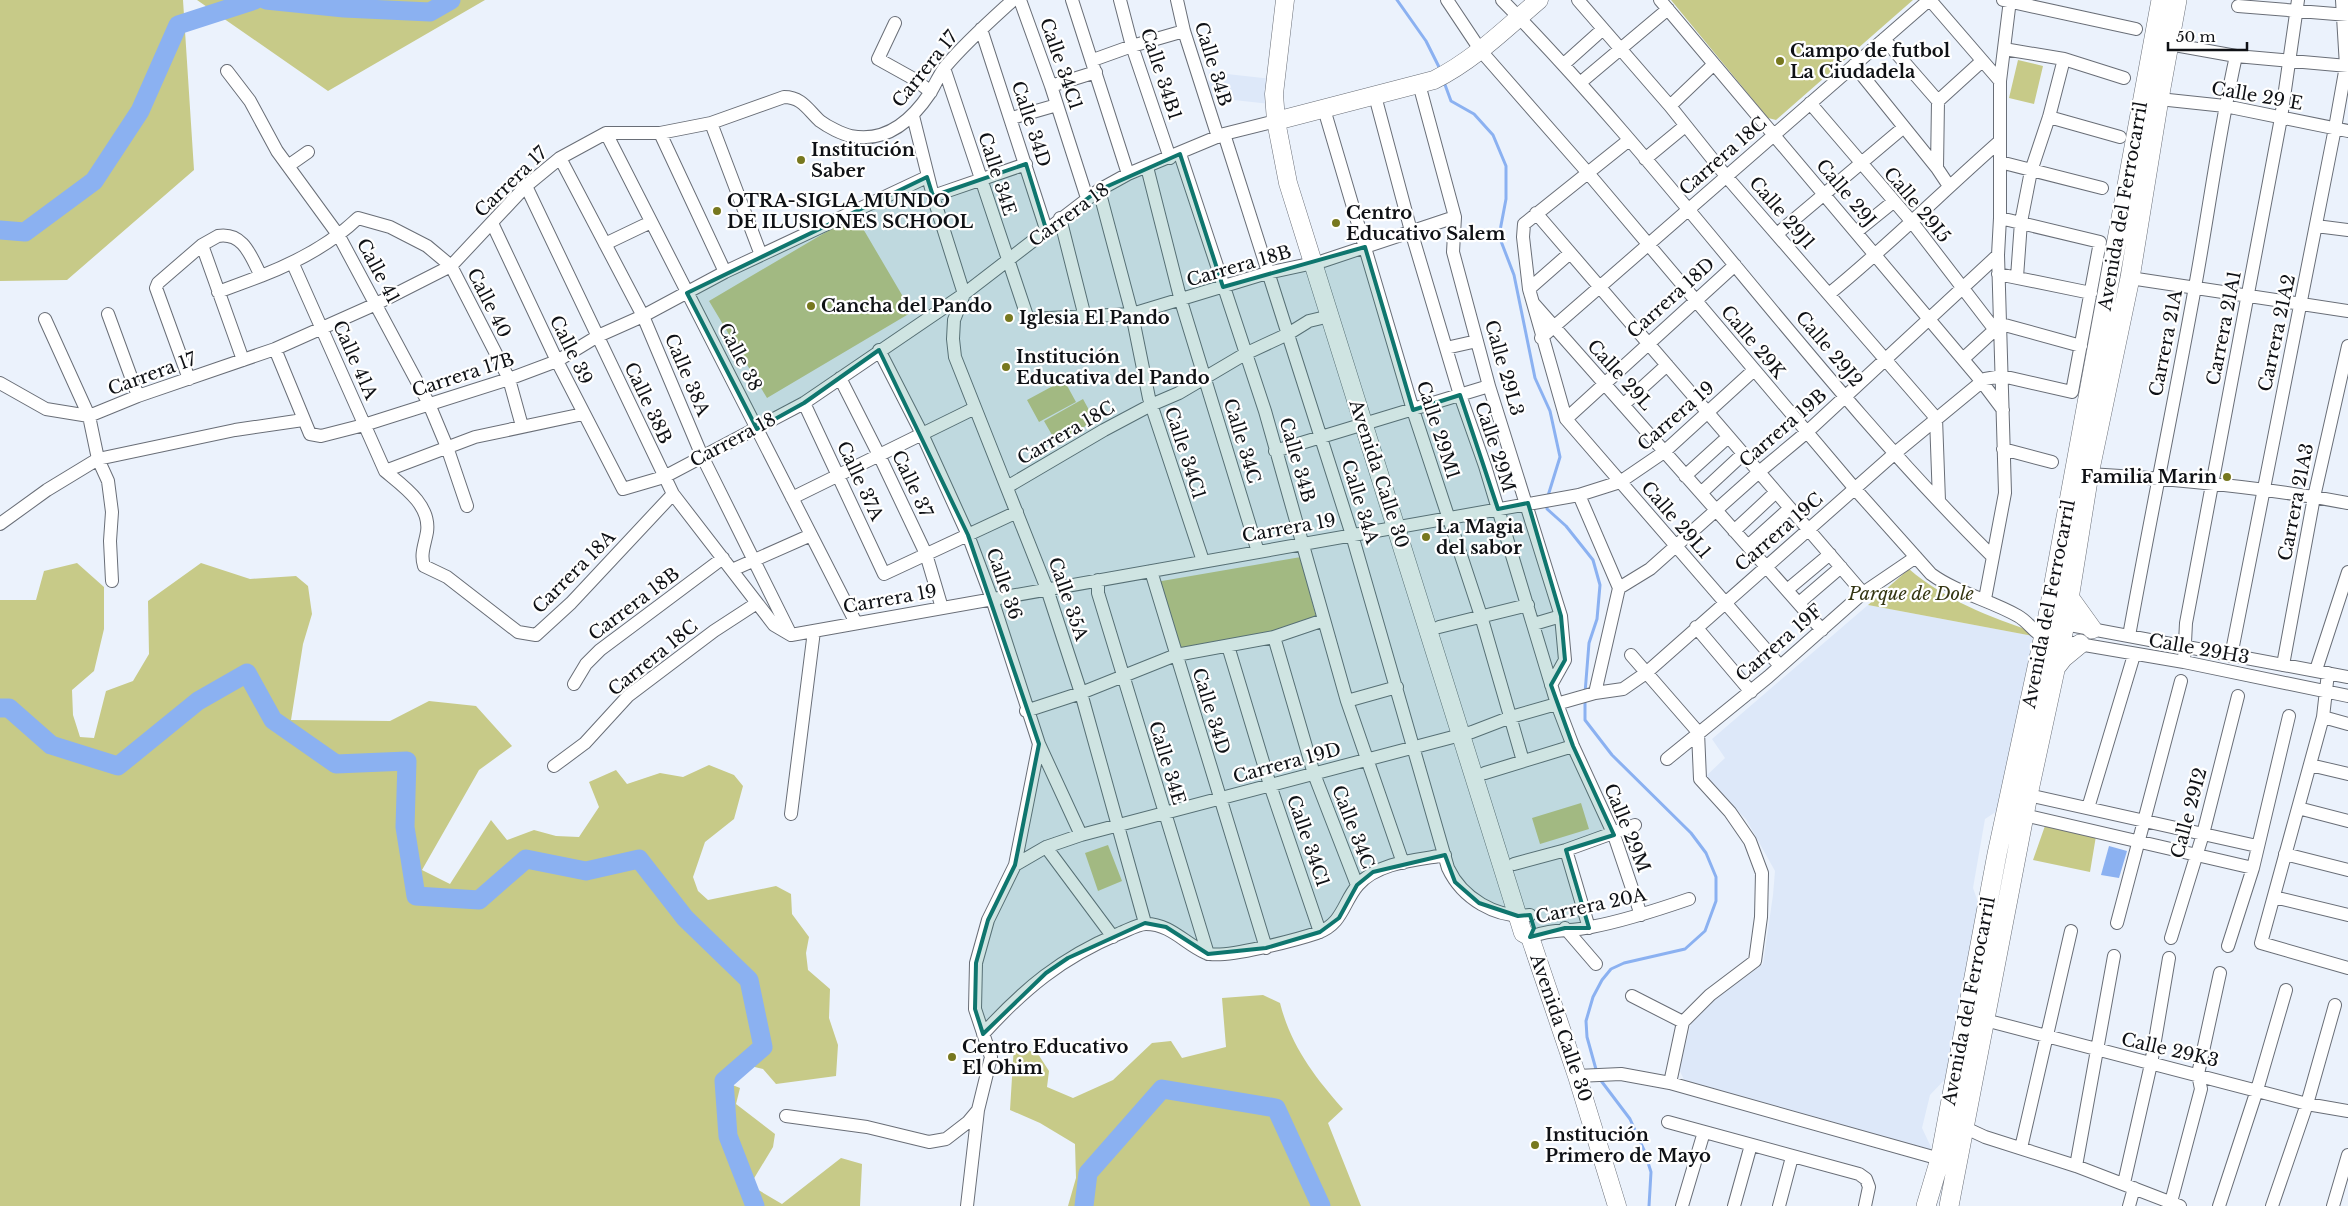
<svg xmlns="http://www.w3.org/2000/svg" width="2348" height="1206" viewBox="0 0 2348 1206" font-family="'Libre Baskerville',serif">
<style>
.built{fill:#dde8f9}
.green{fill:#c7ca88}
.water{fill:#8bb1f1}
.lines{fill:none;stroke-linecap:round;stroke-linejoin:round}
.stream{stroke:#8bb1f1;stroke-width:3}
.river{stroke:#8bb1f1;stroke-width:19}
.street-casing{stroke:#696e77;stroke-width:14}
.secondary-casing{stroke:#696e77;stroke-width:19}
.primary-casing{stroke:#696e77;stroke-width:20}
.street{stroke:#fff;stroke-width:12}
.secondary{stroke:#fff;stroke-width:18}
.primary{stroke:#fff;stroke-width:19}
.marked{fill:#0f766e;fill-opacity:0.2;stroke:#0f766e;stroke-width:4;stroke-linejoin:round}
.poi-dot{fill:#77781f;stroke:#fff;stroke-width:2}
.labels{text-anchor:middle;stroke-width:4.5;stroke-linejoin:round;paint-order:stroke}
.poi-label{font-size:18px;font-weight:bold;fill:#0f1115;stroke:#fff;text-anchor:start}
.street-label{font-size:18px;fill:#0f1115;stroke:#fff}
.park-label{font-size:18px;font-style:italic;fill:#343512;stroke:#fff}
</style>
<rect width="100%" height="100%" fill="#ebf2fc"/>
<path class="built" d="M1209,72L1273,79L1270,104L1207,97Z
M1868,605L2033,636L2000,809L1985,819L1973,888L1979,905L1949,1075L1930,1095L1922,1128L1931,1147L1929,1153L1685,1082L1679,1069L1693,1016L1763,964L1773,895L1775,871L1746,819L1704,778L1725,758L1712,739Z"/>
<path class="green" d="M0,0H183L194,170L67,280L0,281Z
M197,0H485L328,91Z
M1671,0H1913L1776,120L1768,118Z
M2018,60L2043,66L2034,104L2009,98Z
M855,215L912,312L767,398L709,301Z
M1064,380L1076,402L1039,422L1027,400Z
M1083,399L1095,421L1056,442L1044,421Z
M1301,557L1317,621L1181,655L1156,582Z
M77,563L104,587V629L94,671L72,690L73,715L80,737L94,738L106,691L133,681L149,654L148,601L201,563L250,579L296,576L308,586L312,614L303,644L291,720L390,721L429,701L476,706L512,746L479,770L422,870L450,884L491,820L507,840L534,830L556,836L579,837L599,807L589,782L616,770L627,784L660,773L683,777L709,765L734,775L743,786L734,819L705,842L693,877L698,891L708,900L776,886L791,894L792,914L809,937L806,953L808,970L830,989L829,1018L838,1045L836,1076L776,1084L763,1069L738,1063L734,1065L730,1084L740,1088L736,1104L775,1134L773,1147L750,1185L782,1204L841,1158L862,1164L860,1206H0V600H36L44,571Z
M1909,569C1945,600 1990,617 2034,632L2033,636L1868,605Z
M1581,803L1589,829L1540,844L1532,818Z
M2046,823L2096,836L2090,872L2033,860Z
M1108,845L1122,881L1098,891L1085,853Z
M1263,995L1280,1003C1291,1046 1314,1076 1343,1109L1328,1123L1361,1206H1068L1076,1178L1075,1144L1040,1123L1010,1110L1014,1045L1038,1054L1049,1071L1047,1087L1073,1098L1113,1080L1152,1043L1171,1041L1182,1058L1226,1047L1222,998Z"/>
<path class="water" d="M2109,846L2127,851L2119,878L2101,875Z"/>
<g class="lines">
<path class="stream" d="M1397,0L1426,41L1440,69
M1444,82L1451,101L1474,114L1493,135L1506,166V199L1499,236L1514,275L1535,378L1550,411L1560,457L1547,499
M1547,505V509L1566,526L1593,560L1600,585L1597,619L1589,643L1585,693
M1585,700V720L1612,755L1691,833L1706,853L1716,877V901L1705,931L1685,949L1624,963L1611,969L1602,980L1593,997L1586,1021L1587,1037L1597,1073
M1599,1078L1630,1119L1644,1150L1651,1172L1649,1206"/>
<path class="river" d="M266,0L344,8L430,12L451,0
M0,230L25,232L94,181L140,111L178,25L255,0
M0,708H9L51,745L118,766L198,701L247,673L273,720L336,764L407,761L405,827L416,896L479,900L526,859L586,871L639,859L685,918L749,980L763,1047L724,1081L728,1136L755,1206
M1084,1206L1088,1173L1162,1089L1276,1108L1321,1206"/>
<g class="street-casing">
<path id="street" d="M1020,0L1051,86L1087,198
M1072,0L1128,174
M1120,0L1132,46L1170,158
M1177,0L1184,31L1218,137
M1447,0L1481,51L1588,173L1856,490L1931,574C1957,593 1990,600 2018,616C2029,622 2036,636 2049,639
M1502,0C1675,176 1817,383 1993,557
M1578,0L1670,106L1726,176L1936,418L1939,501
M1660,0L1982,382L2003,410
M1930,0L2000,81
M2003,0L2136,29
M2238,6L2348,15
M895,23L878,59L914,79L931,92
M981,29L1046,229
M1884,39L1938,101
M2169,44L2236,56L2348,66
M2004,49L2064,59L2124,78
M1093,60L1132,46L1184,31
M1564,64L1603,29
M1854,65L1937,168L1949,186
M944,68L1028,319L1132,314L1267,273L1323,261L1455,217
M227,71L250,101L277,151L339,236L429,404L447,447L467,506
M1580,83L1668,9
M1419,84L1455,217L1453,252L1489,386L1561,616L1565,660L1551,685
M1051,86L1096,72
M1375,96L1411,231L1460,395L1485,466L1557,704L1573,746L1614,835L1641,915
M2159,99L2225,106L2348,131
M1810,103L1912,222L1995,330
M1670,106L1714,64
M1324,109L1413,410L1481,616L1523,761
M913,116L933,196L964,294L954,320L953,339L955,357L1047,589L1081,693L1145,923
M2049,117L2120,137
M1012,118L1057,105
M711,123L761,255
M606,133L856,623
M660,133L725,272
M1224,134L1352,535L1448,868C1462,898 1496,919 1530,915
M1629,140L1524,224L1523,237L1529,289L1566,419L1780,666
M1180,154L1265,411L1347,701L1403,863
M560,158L643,316L702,456L791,635
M1645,159L1685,126
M2000,162L2102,188
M288,166L308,152
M1147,167L1181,301L1258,552
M1937,168L1938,101L1982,61
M526,186L673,494L774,625L791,635
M1099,190L1132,314
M933,196L1026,164
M1536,213L1863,593
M1060,218L1085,317
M492,223L557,361L623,489L664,477L804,403L964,294L1099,190L1128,174L1224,134L1276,121
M2316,226L2348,230
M1856,232L1893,202
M1777,234L1904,127
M605,244L651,222
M202,245L243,360
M293,264L385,471C403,486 431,505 427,532C425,544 420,554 424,566L447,577L518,632L536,635L571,603L673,494
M1998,274L2091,293
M2017,277L2021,222L2031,171L2049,117L2064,59
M2130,278L2348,311
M1529,289L1570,253
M218,292L261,276
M1829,294C1888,246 1942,192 2000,141
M1534,304L1822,630
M108,314L138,396
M45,319L89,416L98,459L108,481L112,512L110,541L112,581
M1134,324L1149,398L1203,561
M1541,338L1929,0
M1446,348L1477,341
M275,349L310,434L321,436L364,425L509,379L557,361L598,336L643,316L725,272L927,177
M879,350L922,434L968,535L992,599L1039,744L1081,835
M1963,359L2001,324L2081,346
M840,378L879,455L926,554L942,608
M189,379L156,288L158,283L202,245L218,236C244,232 251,257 261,276C297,262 330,245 358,218L390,227L427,246L451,266L509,379L522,426
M0,383L46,409L89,416L138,396L275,349L376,304L451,266L526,186L560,158L606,133H660L711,123L784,97C802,97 808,110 820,121C828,127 842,134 851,136C886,143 912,120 930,93C935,85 939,75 945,67C965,43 990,21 1013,0
M804,403L884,574L1017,512
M1623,405L1667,365
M1566,419L1735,265
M2003,449L2052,462
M1275,451L1489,386
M385,471L475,437L583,414
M2089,474C2175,479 2263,487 2348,503
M1685,476L1728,437
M1007,487L1104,430L1151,405L1179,393L1245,354L1288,334L1309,321L1330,316
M1701,493L1743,454
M1579,495L1619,588L1595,693
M792,498L975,408
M0,524L47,490L98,459L235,430L303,420
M1734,531L1776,492
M1748,546L1790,508
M732,570L811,535
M1151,571L1266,948
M1098,580V593L1208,954
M1619,588L1650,569L1759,472L1807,432L1998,255
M1787,590L1830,554
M1985,599L2005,493L1998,255L2000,218V81L2010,0
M1799,603L1841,567
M2059,623L2348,677
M1534,624L1561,616
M1439,627L1528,605
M1696,627L1751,692
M791,635L1579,495L1620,482L1664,452L1754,370
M2129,636C2150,519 2174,403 2195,287C2209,210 2219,132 2236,56
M1274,637L1314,774L1357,885
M2073,643L2184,662L2348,696
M1228,646L1270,785L1320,932
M1631,655L1698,732L1700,779L1730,812L1750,841L1762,873L1761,917L1755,961L1710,995L1683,1022L1670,1083
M2231,656L2335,128L2346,66L2342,0
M2184,662L2186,623L2281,118L2298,0
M2283,665L2314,497L2348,346
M2316,670L2348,572
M2328,673L2323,717L2261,943L2348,968
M574,684L586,664L600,650L723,558
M1347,701L1397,687
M1026,711L1081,693L1176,655L1274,637L1324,620
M2323,717L2348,724
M1667,759L1768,677L1863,593L1916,557
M2310,765L2348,774
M554,766L585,743L628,696L714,631L757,603
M1485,773L1573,746
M2028,795L2257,846
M2088,808L2134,655
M2298,808L2348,821
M791,814L814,631
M2024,815L2253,868
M1046,847L1113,937
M1566,850L1589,928
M2285,854L2348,870
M1514,864L1566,850L1635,825
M1015,865L1046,847L1081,835L1472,732L1511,717L1595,693L1623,689L1646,673L1894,454L1985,379L2002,376L2072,392L2100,242L2000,218
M2274,897L2348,915
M2117,923L2181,681
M1565,928L1596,964
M1530,937C1553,928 1569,932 1591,927C1624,921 1657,910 1689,899
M2171,938L2203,834L2238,696
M2228,946L2253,868L2289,716
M1632,996L1683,1022
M1985,1020L2307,1104L2348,1111
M983,1034C1024,989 1061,958 1118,934C1126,931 1138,924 1146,924C1171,924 1185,944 1206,953C1222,960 1299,939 1317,933C1343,924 1343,902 1358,885C1378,862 1417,860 1445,855
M1577,1076L1621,1074L1670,1083L1940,1159
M786,1116L867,1127L929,1142L946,1139L968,1122L978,1110
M1668,1122L1859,1174L1866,1179L1869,1187L1865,1206
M1957,1124L1985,1137L2076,1166L2180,1206
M2021,1148L2071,931
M2076,1166L2114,956
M2124,1183L2151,1064L2169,958
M2171,1202L2201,1089L2198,1074L2220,973
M967,1206L978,1110L991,1057L975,1009L976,963L988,920L1015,865L1039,744
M1682,1206L1704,1132
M1734,1206L1751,1145
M1779,1206L1792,1157
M2129,1206L2134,1188
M2219,1206L2257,1090L2286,990
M2272,1206L2307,1104L2335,1005
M2333,1206L2348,1155"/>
</g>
<g class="secondary-casing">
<path id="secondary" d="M1285,0L1274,94L1276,121L1288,183L1523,933L1530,937L1577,1076L1617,1206
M1276,121L1434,80C1474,60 1505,29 1539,0"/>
</g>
<g class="primary-casing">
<path id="primary" d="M2069,597L2092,629
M2056,667L2063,658L2080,644
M1926,1206L1940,1159L1997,854L2047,621L2161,0
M1949,1206L2028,795L2065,624L2089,474L2130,278L2159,99L2177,0"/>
</g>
<use href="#street" class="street"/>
<use href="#secondary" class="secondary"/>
<use href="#primary" class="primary"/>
</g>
<path class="marked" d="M1180,154L1223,287L1365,247L1413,410L1460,395L1498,509L1528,503L1561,616L1565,660L1551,685L1573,746L1614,835L1566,850L1589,928H1565L1530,937L1534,928L1530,915L1518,916L1479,903L1455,882L1445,855L1373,872L1357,885L1339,918L1320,932L1266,948L1208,954L1166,927L1145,923L1068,958L1046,973L983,1034L975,1009L976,963L988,920L1015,865L1039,744L968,535L879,350L804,403L757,429L687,293L927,177L933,196L1026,164L1046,229L1099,190Z"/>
<g class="poi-dot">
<circle cx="1780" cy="61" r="5"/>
<circle cx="801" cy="160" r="5"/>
<circle cx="717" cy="211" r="5"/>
<circle cx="1336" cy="223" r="5"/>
<circle cx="811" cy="306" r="5"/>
<circle cx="1009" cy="318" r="5"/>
<circle cx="1006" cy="367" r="5"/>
<circle cx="2227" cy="477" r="5"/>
<circle cx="1426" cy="537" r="5"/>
<circle cx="952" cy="1057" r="5"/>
<circle cx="1535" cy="1145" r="5"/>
</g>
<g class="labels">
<g class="poi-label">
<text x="1790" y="57">Campo de futbol<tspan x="1790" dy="21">La Ciudadela</tspan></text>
<text x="811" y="156">Institución<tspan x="811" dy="21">Saber</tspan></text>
<text x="727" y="207">OTRA-SIGLA MUNDO<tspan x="727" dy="21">DE ILUSIONES SCHOOL</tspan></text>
<text x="1346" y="219">Centro<tspan x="1346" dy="21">Educativo Salem</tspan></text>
<text x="821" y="312">Cancha del Pando</text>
<text x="1019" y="324">Iglesia El Pando</text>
<text x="1016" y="363">Institución<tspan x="1016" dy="21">Educativa del Pando</tspan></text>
<text x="2217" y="483" text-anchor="end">Familia Marin</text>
<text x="1436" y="533">La Magia<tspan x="1436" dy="21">del sabor</tspan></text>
<text x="962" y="1053">Centro Educativo<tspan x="962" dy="21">El Ohim</tspan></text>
<text x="1545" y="1141">Institución<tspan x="1545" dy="21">Primero de Mayo</tspan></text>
</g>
<g class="street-label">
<text transform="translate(1061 64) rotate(71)" y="6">Calle 34C1</text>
<text transform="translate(1213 64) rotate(73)" y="6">Calle 34B</text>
<text transform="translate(925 69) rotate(-51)" y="6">Carrera 17</text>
<text transform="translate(1161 74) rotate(72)" y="6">Calle 34B1</text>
<text transform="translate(2257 96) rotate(10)" y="6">Calle 29 E</text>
<text transform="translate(1031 124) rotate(72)" y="6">Calle 34D</text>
<text transform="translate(1723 156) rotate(-41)" y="6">Carrera 18C</text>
<text transform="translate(997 174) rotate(72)" y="6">Calle 34E</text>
<text transform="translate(511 182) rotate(-44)" y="6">Carrera 17</text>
<text transform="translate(1846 193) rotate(50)" y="6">Calle 29J</text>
<text transform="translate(1917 205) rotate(50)" y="6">Calle 29I5</text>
<text transform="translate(2123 206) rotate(-80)" y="6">Avenida del Ferrocarril</text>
<text transform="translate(1782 213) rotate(49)" y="6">Calle 29J1</text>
<text transform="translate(1069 215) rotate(-36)" y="6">Carrera 18</text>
<text transform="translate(1239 266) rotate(-16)" y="6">Carrera 18B</text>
<text transform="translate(378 271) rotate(62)" y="6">Calle 41</text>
<text transform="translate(1671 298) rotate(-42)" y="6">Carrera 18D</text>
<text transform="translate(489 303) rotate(63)" y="6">Calle 40</text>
<text transform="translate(2224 328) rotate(-79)" y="6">Carrera 21A1</text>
<text transform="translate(2277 333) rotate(-78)" y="6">Carrera 21A2</text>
<text transform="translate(1753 342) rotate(50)" y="6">Calle 29K</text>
<text transform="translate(2166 343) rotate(-79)" y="6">Carrera 21A</text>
<text transform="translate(1829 349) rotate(50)" y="6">Calle 29J2</text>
<text transform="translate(571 350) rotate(64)" y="6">Calle 39</text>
<text transform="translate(740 357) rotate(63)" y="6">Calle 38</text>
<text transform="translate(355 360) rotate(66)" y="6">Calle 41A</text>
<text transform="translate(1504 368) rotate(74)" y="6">Calle 29L3</text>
<text transform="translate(152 374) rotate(-20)" y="6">Carrera 17</text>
<text transform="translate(463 375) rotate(-18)" y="6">Carrera 17B</text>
<text transform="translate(687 375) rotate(67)" y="6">Calle 38A</text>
<text transform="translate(1620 375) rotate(48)" y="6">Calle 29L</text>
<text transform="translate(648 403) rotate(65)" y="6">Calle 38B</text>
<text transform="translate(1676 416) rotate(-41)" y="6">Carrera 19</text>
<text transform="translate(1783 428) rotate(-41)" y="6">Carrera 19B</text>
<text transform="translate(1438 430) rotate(72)" y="6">Calle 29M1</text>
<text transform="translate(1066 433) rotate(-30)" y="6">Carrera 18C</text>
<text transform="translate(733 440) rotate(-28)" y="6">Carrera 18</text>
<text transform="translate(1242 441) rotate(73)" y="6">Calle 34C</text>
<text transform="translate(1495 447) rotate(72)" y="6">Calle 29M</text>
<text transform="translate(1185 453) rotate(72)" y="6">Calle 34C1</text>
<text transform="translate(1297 460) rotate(74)" y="6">Calle 34B</text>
<text transform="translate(1379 474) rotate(72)" y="6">Avenida Calle 30</text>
<text transform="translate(860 481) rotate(65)" y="6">Calle 37A</text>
<text transform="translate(912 484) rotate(65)" y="6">Calle 37</text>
<text transform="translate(1360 502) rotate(73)" y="6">Calle 34A</text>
<text transform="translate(2296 502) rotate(-79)" y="6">Carrera 21A3</text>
<text transform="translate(1676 520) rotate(49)" y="6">Calle 29L1</text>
<text transform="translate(1289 528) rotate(-10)" y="6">Carrera 19</text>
<text transform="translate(1779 532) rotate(-41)" y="6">Carrera 19C</text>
<text transform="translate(574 572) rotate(-45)" y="6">Carrera 18A</text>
<text transform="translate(1004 584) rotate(71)" y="6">Calle 36</text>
<text transform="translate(890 599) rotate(-10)" y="6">Carrera 19</text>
<text transform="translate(1068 599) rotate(71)" y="6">Calle 35A</text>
<text transform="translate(634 604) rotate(-37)" y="6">Carrera 18B</text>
<text transform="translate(2049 604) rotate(-79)" y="6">Avenida del Ferrocarril</text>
<text transform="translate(1779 643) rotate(-41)" y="6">Carrera 19F</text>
<text transform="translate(2199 649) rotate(10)" y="6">Calle 29H3</text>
<text transform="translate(653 658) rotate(-39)" y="6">Carrera 18C</text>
<text transform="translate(1211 711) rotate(73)" y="6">Calle 34D</text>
<text transform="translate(1167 763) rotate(73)" y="6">Calle 34E</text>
<text transform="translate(1287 763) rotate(-15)" y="6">Carrera 19D</text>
<text transform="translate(2189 813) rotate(-75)" y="6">Calle 29I2</text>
<text transform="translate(1353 827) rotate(69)" y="6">Calle 34C</text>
<text transform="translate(1627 828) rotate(68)" y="6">Calle 29M</text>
<text transform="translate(1308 841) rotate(71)" y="6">Calle 34C1</text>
<text transform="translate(1591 906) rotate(-12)" y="6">Carrera 20A</text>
<text transform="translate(1969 1001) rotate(-79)" y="6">Avenida del Ferrocarril</text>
<text transform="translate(1561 1028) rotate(71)" y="6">Avenida Calle 30</text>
<text transform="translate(2170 1050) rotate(13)" y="6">Calle 29K3</text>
</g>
<g class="park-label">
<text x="1911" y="600">Parque de Dole</text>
</g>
</g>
<path d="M2168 42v8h79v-8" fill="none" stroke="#0f1115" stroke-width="2.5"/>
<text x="2176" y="42" font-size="15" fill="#0f1115" stroke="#ffffff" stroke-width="4" paint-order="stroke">50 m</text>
</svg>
